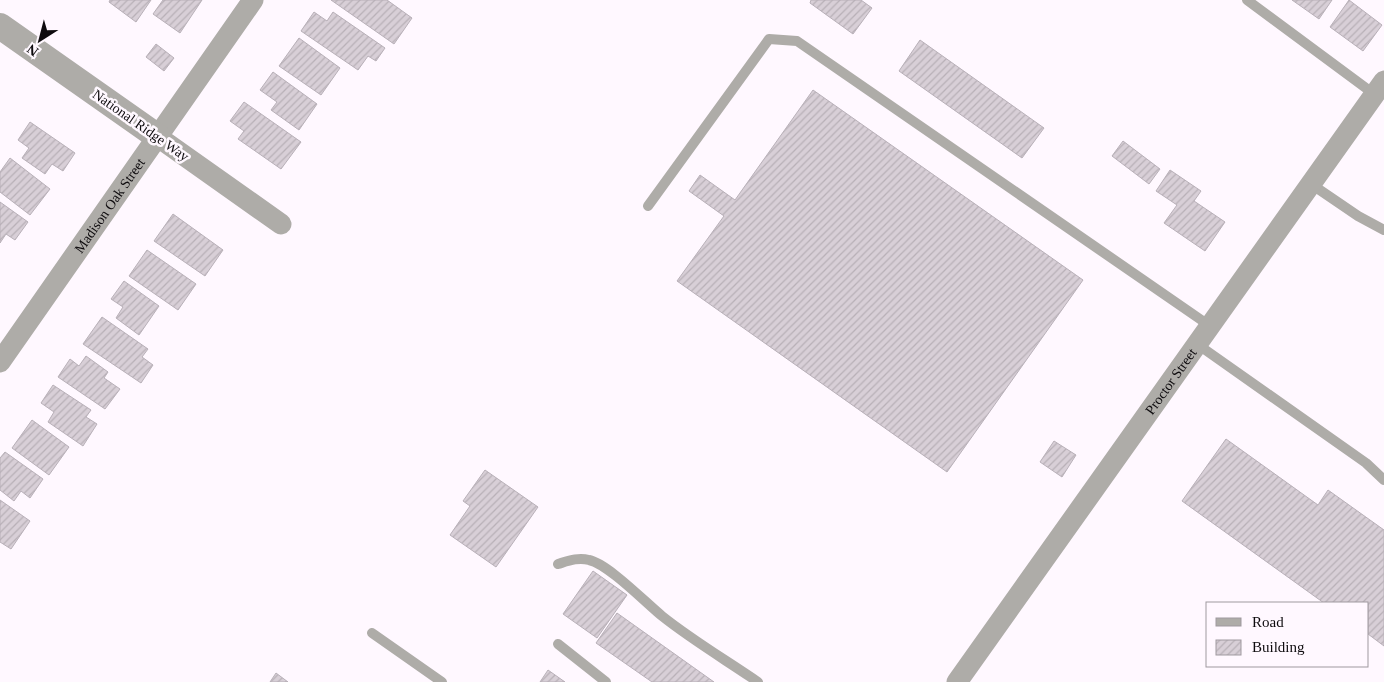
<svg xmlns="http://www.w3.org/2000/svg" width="1384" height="682" viewBox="0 0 1384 682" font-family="'Times New Roman',serif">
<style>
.building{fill:url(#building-hatch);stroke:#b8b0b8}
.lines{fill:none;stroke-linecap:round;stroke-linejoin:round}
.service{stroke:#aeaca8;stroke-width:10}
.minor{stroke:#aeaca8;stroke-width:21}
.tertiary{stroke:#aeaca8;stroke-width:26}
.labels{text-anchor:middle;stroke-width:5;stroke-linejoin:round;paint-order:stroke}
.street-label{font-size:14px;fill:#0e0b0e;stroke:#fff8ff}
</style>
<defs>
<pattern id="building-hatch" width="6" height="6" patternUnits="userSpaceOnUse" patternTransform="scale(1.25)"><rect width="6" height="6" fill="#d8cfd7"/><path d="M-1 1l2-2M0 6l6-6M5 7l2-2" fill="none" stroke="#b8b0b7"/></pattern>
</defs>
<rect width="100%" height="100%" fill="#fff8ff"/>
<path class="building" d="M110,0H151L136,22L109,2Z
M163,0H202L180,33L153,14Z
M331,0H387L412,18L394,44Z
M811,0H861L872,8L853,34L810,3Z
M1292,0H1332L1319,19Z
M1349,0L1382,25L1363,51L1330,27Z
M314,12L327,21L333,12L385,48L376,61L368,56L358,70L301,31Z
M299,38L340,68L321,95L279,66Z
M920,40L1044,128L1022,158L899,71Z
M156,44L174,58L164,71L146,57Z
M273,72L317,104L299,130L271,110L277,102L260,90Z
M813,90L1083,280L947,472L677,281L724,216L689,191L700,175L735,200Z
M244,102L301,142L281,169L238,139L244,131L230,121Z
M30,122L75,153L63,171L52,164L45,174L22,158L29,148L18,140Z
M1123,141L1160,169L1149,184L1112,156Z
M10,158L50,189L30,215L0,192V172Z
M1170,170L1201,191L1194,201L1225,222L1205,251L1164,223L1177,205L1156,191Z
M0,202L28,222L15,240L6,234L0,243Z
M173,214L223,250L205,276L154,241Z
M147,250L196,284L178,310L129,276Z
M124,281L159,306L139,335L116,318L123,307L111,299Z
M102,317L148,349L142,357L153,365L141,383L83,344Z
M86,356L108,372L104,378L120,389L105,409L58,377L70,359L79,366Z
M53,385L91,410L86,417L97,424L83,446L48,422L54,412L41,403Z
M32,420L69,447L49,475L12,448Z
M1226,439L1318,505L1328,490L1384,530V646L1368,634V603H1324L1182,501Z
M1054,441L1076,455L1062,477L1040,462Z
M5,452L43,479L30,498L21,491L14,501L0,490V458Z
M485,470L538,507L496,567L450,535L470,506L463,501Z
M0,500L30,521L11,549L0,542Z
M593,571L627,595L597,638L563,614Z
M617,613L714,682H652L596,643Z
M548,670L565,682H540Z
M276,673L288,682H270Z"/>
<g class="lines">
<path class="service" d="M1247,0L1374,94
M1311,184L1358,216L1384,230
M648,206L769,39L797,41L1210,326
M1197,344L1366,463L1384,480
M558,564C568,561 578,557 589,560C608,564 645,602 662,616C692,640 726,660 758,682
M372,633L442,682
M558,644L606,682"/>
<g class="minor">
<path d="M158,137L281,224"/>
<path id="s1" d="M0,362L253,0"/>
<path id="s2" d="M957,682L1384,81"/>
</g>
<path class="tertiary" d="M0,26L158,137"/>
</g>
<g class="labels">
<g class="street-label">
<text transform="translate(141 125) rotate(35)" y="5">National Ridge Way</text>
<text dy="5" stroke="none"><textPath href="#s1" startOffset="191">Madison Oak Street</textPath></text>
<text dy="5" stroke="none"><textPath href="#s2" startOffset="369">Proctor Street</textPath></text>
</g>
</g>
<rect x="1206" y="602" width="162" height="65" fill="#fff8ff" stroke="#9f999f"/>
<rect x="1216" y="618" width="25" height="8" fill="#aeaca8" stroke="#9f999f"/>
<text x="1252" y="627" font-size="15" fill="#0e0b0e">Road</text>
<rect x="1216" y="640" width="25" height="15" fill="url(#building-hatch)" stroke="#9f999f"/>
<text x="1252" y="652" font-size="15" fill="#0e0b0e">Building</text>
<g transform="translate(40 40) rotate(216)" stroke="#fff8ff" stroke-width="4" paint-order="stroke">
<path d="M0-4L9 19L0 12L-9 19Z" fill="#0e0b0e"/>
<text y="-8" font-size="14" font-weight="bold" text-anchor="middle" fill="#0e0b0e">N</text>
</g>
</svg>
